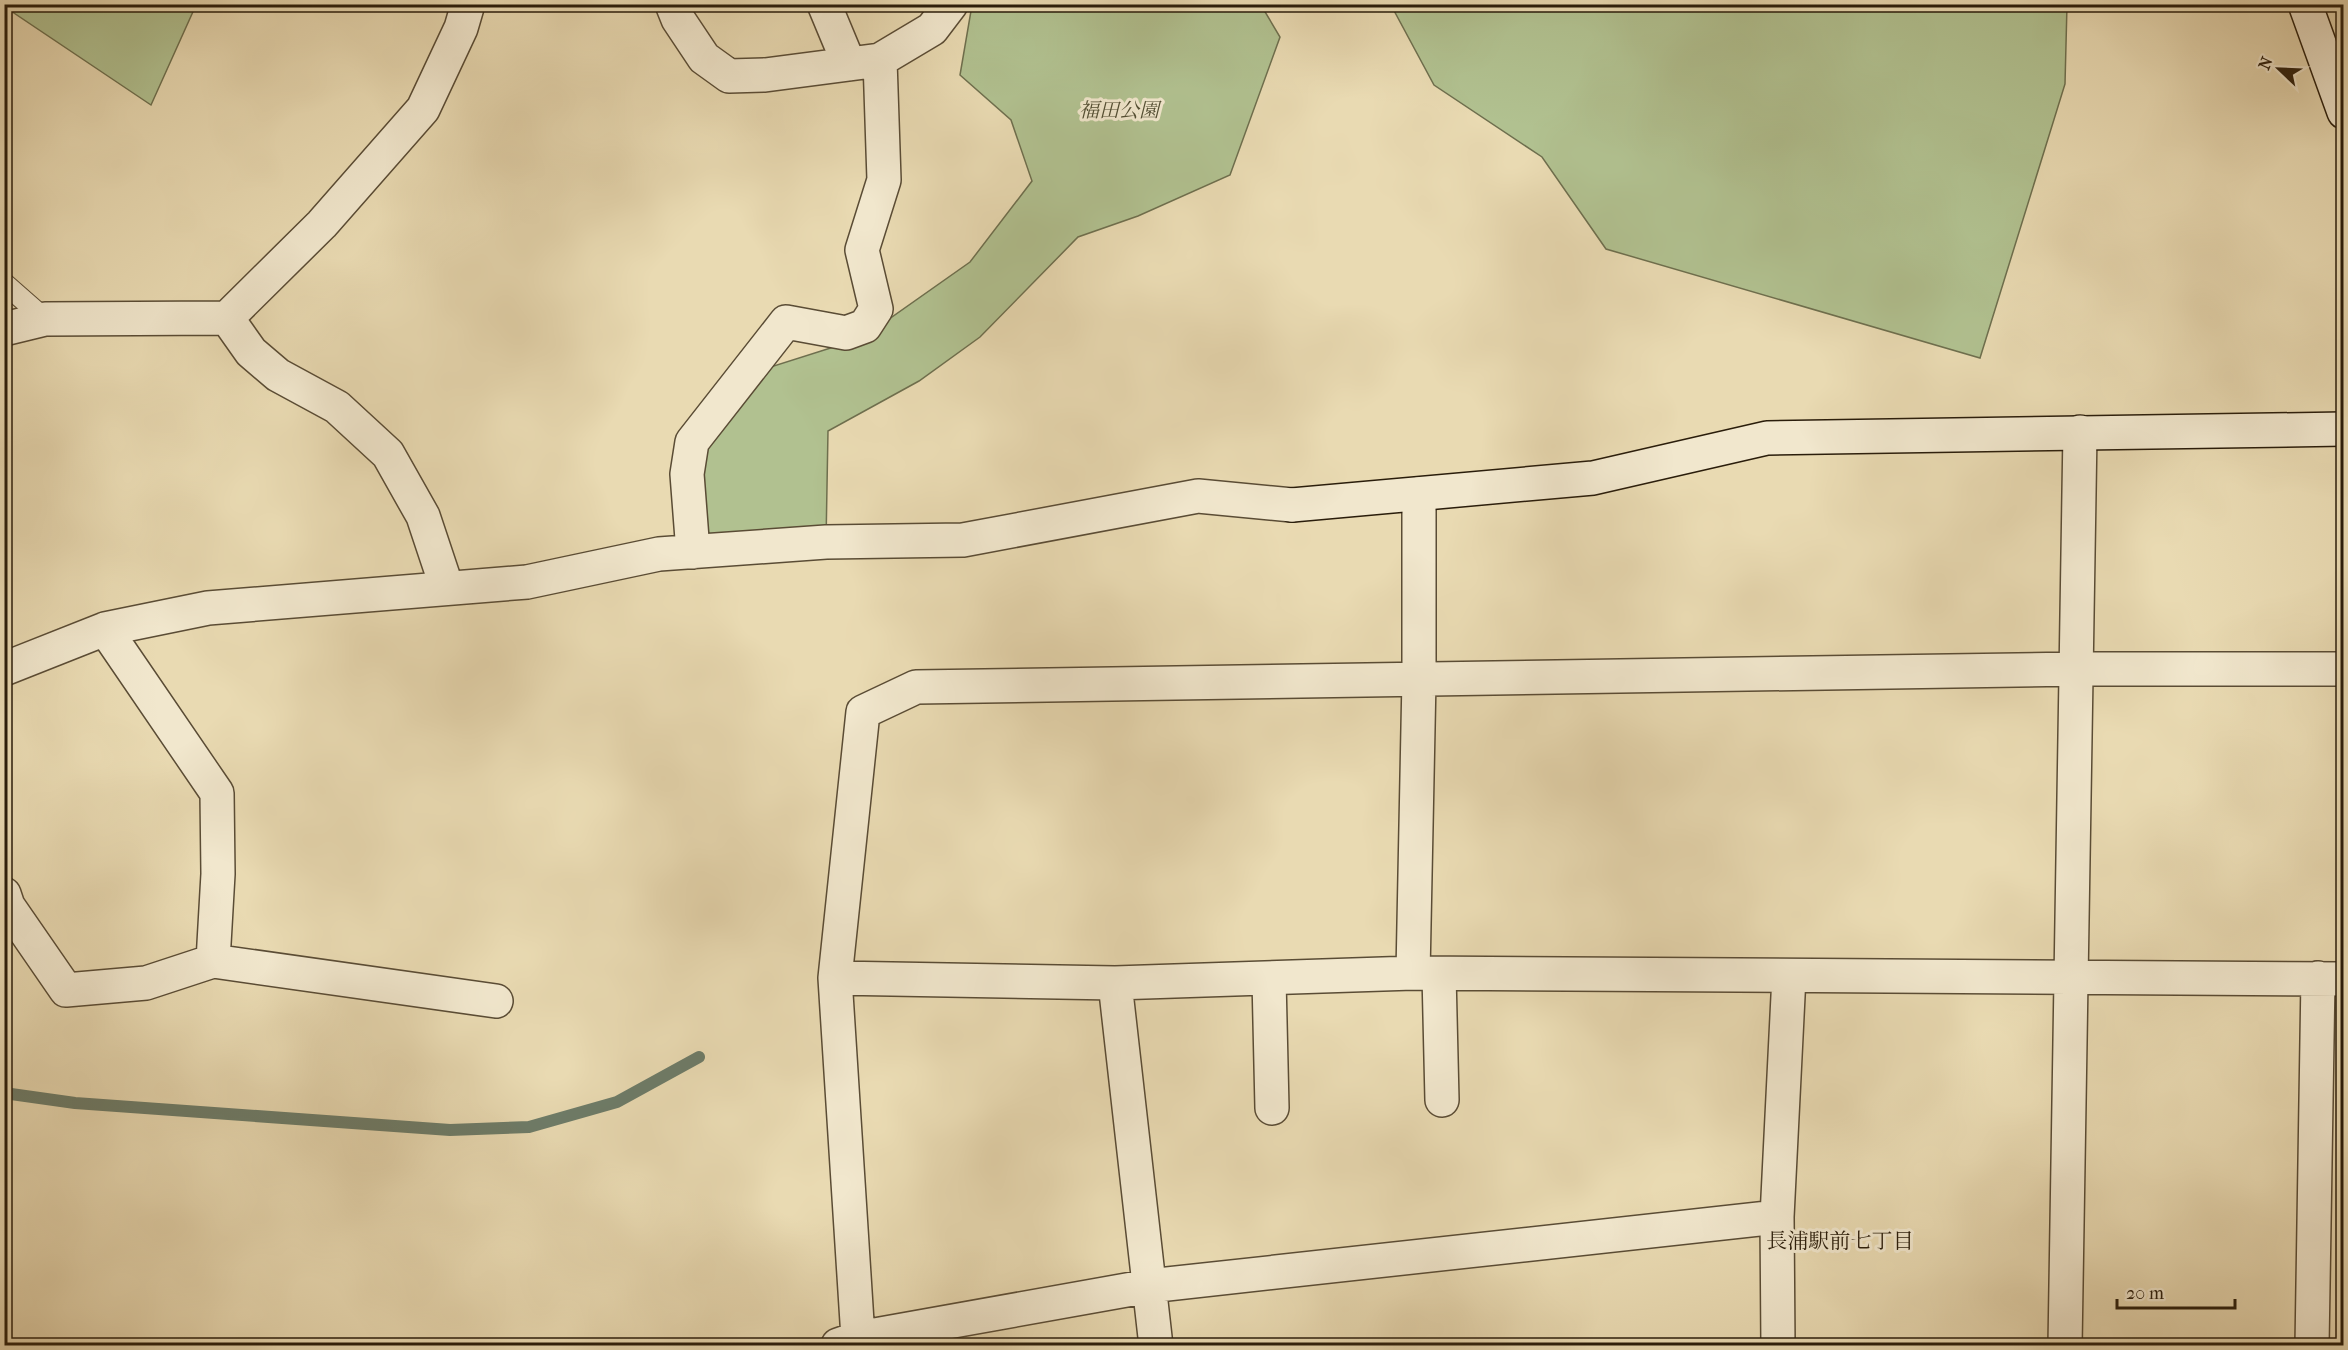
<svg xmlns="http://www.w3.org/2000/svg" width="2348" height="1350" viewBox="0 0 2348 1350" font-family="'IM FELL French Canon','Noto Serif JP',serif">
<style>
.green{fill:#b1c190;stroke:#6e6f4e;stroke-width:1.5}
.lines{fill:none;stroke-linecap:round;stroke-linejoin:round}
.stream{stroke:#6d7c69;stroke-width:12}
.lane-casing{stroke:#5a4c35;stroke-width:22}
.street-casing{stroke:#5a4c35;stroke-width:36}
.secondary-casing{stroke:#2a1d0b;stroke-width:36}
.lane{stroke:#f1e7cd;stroke-width:20}
.street{stroke:#f1e7cd;stroke-width:33}
.secondary{stroke:#f1e7cd;stroke-width:33}
.labels{text-anchor:middle;stroke-width:6;stroke-linejoin:round;paint-order:stroke}
.park-label{font-size:20px;font-style:italic;fill:#524e33;stroke:#f1e7cd}
.neighbourhood-label{font-size:21px;fill:#2a1d0b;stroke:#f1e7cd}
</style>
<rect width="100%" height="100%" fill="#e9dab2"/>
<filter id="stains"><feTurbulence type="fractalNoise" baseFrequency=".00333" numOctaves="4"/><feColorMatrix values="0 0 0 0 .2 0 0 0 0 .09 0 0 0 0 .02 0 0 0 .5 -.17"/></filter>
<radialGradient id="worn" r=".72"><stop offset=".6" stop-color="#630" stop-opacity="0"/><stop offset="1" stop-color="#630" stop-opacity=".3"/></radialGradient>
<path class="green" d="M4,5L5,4L196,5L151,105L5,7Z
M972,5H1261L1280,37L1230,175L1138,216L1078,237L980,337L919,381L828,431L826,542L706,551L696,455L755,372L862,338L970,262L1032,181L1011,120L960,75Z
M1391,5H2067L2065,84L1980,358L1606,249L1542,157L1434,85Z"/>
<g class="lines">
<path class="stream" d="M4,1093L75,1103L450,1130L529,1127L617,1102L699,1057"/>
<g class="lane-casing">
<path id="lane" d="M4,283L45,319"/>
</g>
<g class="street-casing">
<path id="street" d="M672,4L678,19L704,58L729,76L765,75L880,60L932,29L951,4
M824,4L849,64
M227,318L322,224L423,109L461,28L468,4
M4,329L45,319L227,318L251,352L278,375L337,407L388,454L423,516L447,588
M693,552L687,474L692,442L786,322L846,333L865,326L876,309L862,250L884,180L880,60
M105,629L217,793L218,874L213,961
M4,669L105,629L208,608L527,582L659,554L826,542L963,540L1198,496L1292,505
M4,894L8,906L66,990L146,983L213,961L496,1001
M1413,973L1419,679V494
M1439,974L1442,1100
M835,978L1115,983L1413,973L2344,979
M1269,979L1272,1108
M1115,983L1156,1346
M858,1338L835,978L863,712L916,687L2076,669H2344
M838,1345L858,1338L1149,1286L1777,1217
M1778,1346L1777,1217L1789,976
M2065,1346L2080,432
M2312,1346L2318,978"/>
</g>
<g class="secondary-casing">
<path id="secondary" d="M2305,4L2344,112
M1292,505L1593,478L1767,438L2344,429"/>
</g>
<use href="#lane" class="lane"/>
<use href="#street" class="street"/>
<use href="#secondary" class="secondary"/>
</g>
<g class="labels">
<g class="park-label">
<text x="1119" y="117">福田公園</text>
</g>
<g class="neighbourhood-label">
<text x="1840" y="1248">長浦駅前七丁目</text>
</g>
</g>
<rect width="2348" height="1350" fill="none" stroke="#e9dab2" stroke-width="24"/>
<rect x="6" y="6" width="2336" height="1338" fill="none" stroke="#2a1d0b" stroke-width="3"/>
<rect x="12" y="12" width="2324" height="1326" fill="none" stroke="#2a1d0b" stroke-width="1.5"/>
<g transform="translate(2279 69) rotate(293)" stroke="#f1e7cd" stroke-width="4.5" paint-order="stroke">
<path d="M0-4.5L10 22L0 15L-10 22Z" fill="#2a1d0b"/>
<text y="-9" font-size="16" font-weight="bold" text-anchor="middle" fill="#2a1d0b">N</text>
</g>
<path d="M2117 1299v9h118v-9" fill="none" stroke="#2a1d0b" stroke-width="3"/>
<text x="2126" y="1299" font-size="18" fill="#2a1d0b" stroke="#f1e7cd" stroke-width="4.5" paint-order="stroke">20 m</text>
<rect width="100%" height="100%" filter="url(#stains)"/>
<rect width="100%" height="100%" fill="url(#worn)"/>
</svg>
